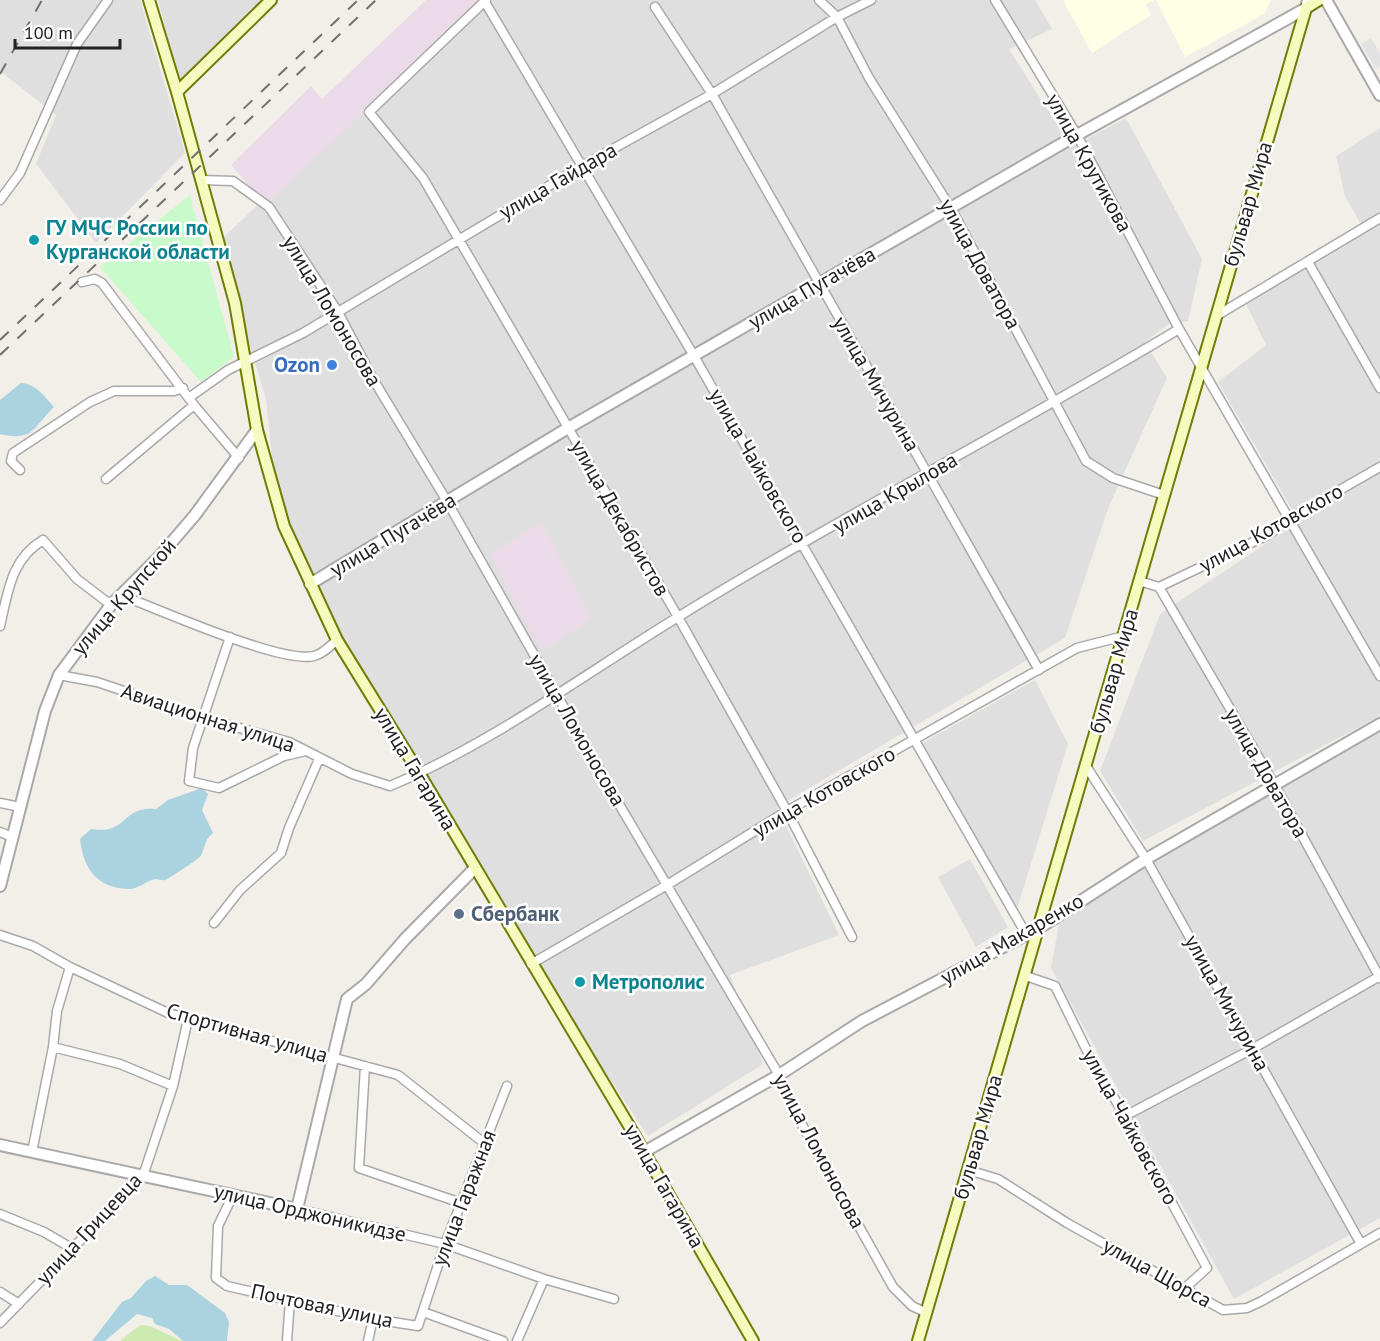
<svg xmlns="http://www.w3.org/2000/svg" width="1380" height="1341" viewBox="0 0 1380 1341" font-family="'PT Sans',sans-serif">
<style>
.residential{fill:#e0dfdf}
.industrial{fill:#ebdbe8}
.education{fill:#ffffe5}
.grass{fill:#cdebb0}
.park{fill:#c8facc}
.parking{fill:#e2e2e2}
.water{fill:#aad3df}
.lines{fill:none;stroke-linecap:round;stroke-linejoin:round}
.minor-casing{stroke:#a9a9a9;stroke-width:11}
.tertiary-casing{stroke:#a9a9a9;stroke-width:14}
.secondary-casing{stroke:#707d05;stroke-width:14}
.minor{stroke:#fff;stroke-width:8}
.tertiary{stroke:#fff;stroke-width:10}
.secondary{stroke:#f7fabf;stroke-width:10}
.rail{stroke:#707070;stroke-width:2;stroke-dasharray:12 12;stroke-linecap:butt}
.culture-dot{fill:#0f9aa8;stroke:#fff;stroke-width:2}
.shop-dot{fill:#3f7fe0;stroke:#fff;stroke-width:2}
.service-dot{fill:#5c6f8a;stroke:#fff;stroke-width:2}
.labels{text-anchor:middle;stroke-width:5;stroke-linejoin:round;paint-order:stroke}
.street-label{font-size:21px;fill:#222;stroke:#fff}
.culture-label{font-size:21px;font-weight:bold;fill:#0d838f;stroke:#fff;text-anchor:start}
.shop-label{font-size:21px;font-weight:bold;fill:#366cbe;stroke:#fff;text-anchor:end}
.service-label{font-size:21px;font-weight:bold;fill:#4e5e75;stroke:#fff;text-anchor:start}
</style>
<rect width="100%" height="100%" fill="#f2efe9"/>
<path class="residential" d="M0,0H140L185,153L96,243L36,164L56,115L0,71Z
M158,0H265L179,81Z
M480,0H1035L1052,29L1009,49L1071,147L1126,118L1202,259L1188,321L1169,324L1145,342L1167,378L1109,506L1065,638L777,807L839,935L730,975L763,1064L648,1136L526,954L339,638L276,496L266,399L218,243L367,99Z
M1380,128V716L1143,841L1100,771L1160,614L1299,522L1218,382L1266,345L1246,304L1364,230L1345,196L1336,156Z
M1035,680L1068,744L1017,909L922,743Z
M1380,729V1218L1234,1299L1051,968L1059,924L1158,859Z
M970,859L1008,927L976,947L938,877Z"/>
<path class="industrial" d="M426,0H482L266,205L231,165L311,86L322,99Z
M541,523L592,618L541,652L490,554Z"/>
<path class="education" d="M1063,0H1155L1146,4L1151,15L1092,53Z
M1156,0H1271L1264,14L1185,57Z"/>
<path class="grass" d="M140,1325L150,1326L182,1341H120Z"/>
<path class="park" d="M190,195L234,357L201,382L100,267Z"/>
<path class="parking" d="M1371,38L1380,53V66L1376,69L1361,44Z"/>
<path class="water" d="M21,383C36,384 44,396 54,407C33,427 34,442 0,434V400Z
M202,788L208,794L202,810L213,833C203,841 206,848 200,857C198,859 167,880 165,880C162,881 159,879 156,879C147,880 139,889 130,889C97,889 83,868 80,839L91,829C129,835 121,805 156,809L168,800Z
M155,1276L169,1285H187L225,1313L229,1322L227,1341H183L169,1329L155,1324L152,1318L137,1314L105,1341H92L122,1302L131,1298L146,1281Z"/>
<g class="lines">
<g class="minor-casing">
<path id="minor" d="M486,0L369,112L423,178L472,262L678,617L787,811L852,937
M819,0L837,17L869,78L952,210L1086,461L1113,478L1164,495
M995,0L1077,135L1179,329
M485,2L694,356L1026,934
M655,7L712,94L1039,670
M201,180L233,181L269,207L338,312L373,379L448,503L613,794L779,1075L801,1123L893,1287L912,1306L927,1313
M0,200L20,173L77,44L108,0
M1308,262L1380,388
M82,282L95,279L102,283L194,405L239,458
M1216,316L1380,218
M190,397L228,370L303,333L582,166L712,94L837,17L871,0
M20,470L11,461L13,453L90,402L114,391H174L183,388
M106,479L194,405
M1139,581L1159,587L1274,784L1380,978
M1159,587L1270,534L1289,519L1380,467
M121,595C157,609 282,664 314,656C323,654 330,646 337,640
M0,626C8,592 11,559 43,540L77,579L111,605
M230,637L193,748L189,781L219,788L284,756L306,751
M59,675L97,682L204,718L289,742L352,774L390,786C493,743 583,675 678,617C842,516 1014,428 1179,329L1380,676
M1086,766L1146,859L1361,1244
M0,803L20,807
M0,832L12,837
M214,923L240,890L281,853L289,828L319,759
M0,935L33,946L70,967L168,1013L398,1075L484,1143
M531,964L667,885L787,811L1077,648L1124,636
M1026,976L1055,986L1093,1063L1125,1116L1207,1268L1185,1288
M53,1047L57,1011L70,967
M365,1066L359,1168L461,1203
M1125,1116L1252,1049L1380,976
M32,1152L53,1047L120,1064L173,1086
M968,1170L998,1179L1067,1223L1223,1310L1247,1308L1262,1301L1380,1233
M233,1195L218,1226L216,1278L227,1286L373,1319L418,1326L445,1244L507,1086
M297,1209L445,1244L544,1279L614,1299
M0,1214L44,1232L73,1249
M0,1292L19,1304
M423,1312L503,1341
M0,1323L143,1176L173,1086L188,1019
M287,1341L290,1300
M368,1341L373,1319
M517,1341L544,1279"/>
</g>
<g class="tertiary-casing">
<path id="tertiary" d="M1326,0L1380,95
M310,584L568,428L1077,135L1285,20L1306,8L1308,0
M0,886L45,711L59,675L111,605L159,557L195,515L257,430
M0,1145L297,1209L347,999L366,984L405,939L474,869
M644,1152L779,1075L862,1021L1039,928L1146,859L1380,724"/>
</g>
<g class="secondary-casing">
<path id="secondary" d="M149,0L177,92L235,303L257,430L284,526L337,640L419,773L628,1124L753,1341
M177,92L271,0
M918,1341L1306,8L1319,0"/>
</g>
<use href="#minor" class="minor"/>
<use href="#tertiary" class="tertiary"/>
<use href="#secondary" class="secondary"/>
<path class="rail" d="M0,74L42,0
M0,340L358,0
M0,355L376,0"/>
</g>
<g class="culture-dot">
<circle cx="34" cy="240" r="6"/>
<circle cx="580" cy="982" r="6"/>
</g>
<circle class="shop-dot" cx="332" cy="365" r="6"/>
<circle class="service-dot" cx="459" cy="914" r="6"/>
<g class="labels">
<g class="street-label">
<text transform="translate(1089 163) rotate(61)" y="7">улица Крутикова</text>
<text transform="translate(558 181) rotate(-30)" y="7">улица Гайдара</text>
<text transform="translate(1248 204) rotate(-74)" y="7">бульвар Мира</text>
<text transform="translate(980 264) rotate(61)" y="7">улица Доватора</text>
<text transform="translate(812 288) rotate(-30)" y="7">улица Пугачёва</text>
<text transform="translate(332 311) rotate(59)" y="7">улица Ломоносова</text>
<text transform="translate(876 384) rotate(60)" y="7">улица Мичурина</text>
<text transform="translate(758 466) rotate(60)" y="7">улица Чайковского</text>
<text transform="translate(895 493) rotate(-30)" y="7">улица Крылова</text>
<text transform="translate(620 518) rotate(60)" y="7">улица Декабристов</text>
<text transform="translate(1271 528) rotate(-29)" y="7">улица Котовского</text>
<text transform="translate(393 535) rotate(-31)" y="7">улица Пугачёва</text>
<text transform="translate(124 597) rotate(-49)" y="7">улица Крупской</text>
<text transform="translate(1114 671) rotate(-74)" y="7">бульвар Мира</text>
<text transform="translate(208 718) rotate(18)" y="7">Авиационная улица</text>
<text transform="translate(577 730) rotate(60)" y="7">улица Ломоносова</text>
<text transform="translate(415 769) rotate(59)" y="7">улица Гагарина</text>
<text transform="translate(1266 773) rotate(60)" y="7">улица Доватора</text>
<text transform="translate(824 792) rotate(-30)" y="7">улица Котовского</text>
<text transform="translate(1012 939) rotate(-30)" y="7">улица Макаренко</text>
<text transform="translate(1227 1003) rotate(61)" y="7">улица Мичурина</text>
<text transform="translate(247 1033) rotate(16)" y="7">Спортивная улица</text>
<text transform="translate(1130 1127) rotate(61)" y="7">улица Чайковского</text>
<text transform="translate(978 1137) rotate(-74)" y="7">бульвар Мира</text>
<text transform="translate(819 1151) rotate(62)" y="7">улица Ломоносова</text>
<text transform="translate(664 1186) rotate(60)" y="7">улица Гагарина</text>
<text transform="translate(464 1198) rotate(-69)" y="7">улица Гаражная</text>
<text transform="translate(310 1213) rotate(13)" y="7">улица Орджоникидзе</text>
<text transform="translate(89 1229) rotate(-47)" y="7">улица Грицевца</text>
<text transform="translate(1157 1273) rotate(29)" y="7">улица Щорса</text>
<text transform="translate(322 1306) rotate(12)" y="7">Почтовая улица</text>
</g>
<g class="culture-label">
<text x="46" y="235">ГУ МЧС России по<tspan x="46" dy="24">Курганской области</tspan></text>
<text x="592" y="989">Метрополис</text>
</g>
<g class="shop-label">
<text x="320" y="372">Ozon</text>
</g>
<g class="service-label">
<text x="471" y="921">Сбербанк</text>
</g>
</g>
<path d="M15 39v9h105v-9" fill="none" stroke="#222222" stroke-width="3"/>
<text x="24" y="39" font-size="18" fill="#222222" stroke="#ffffff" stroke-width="4.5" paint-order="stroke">100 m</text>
</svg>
